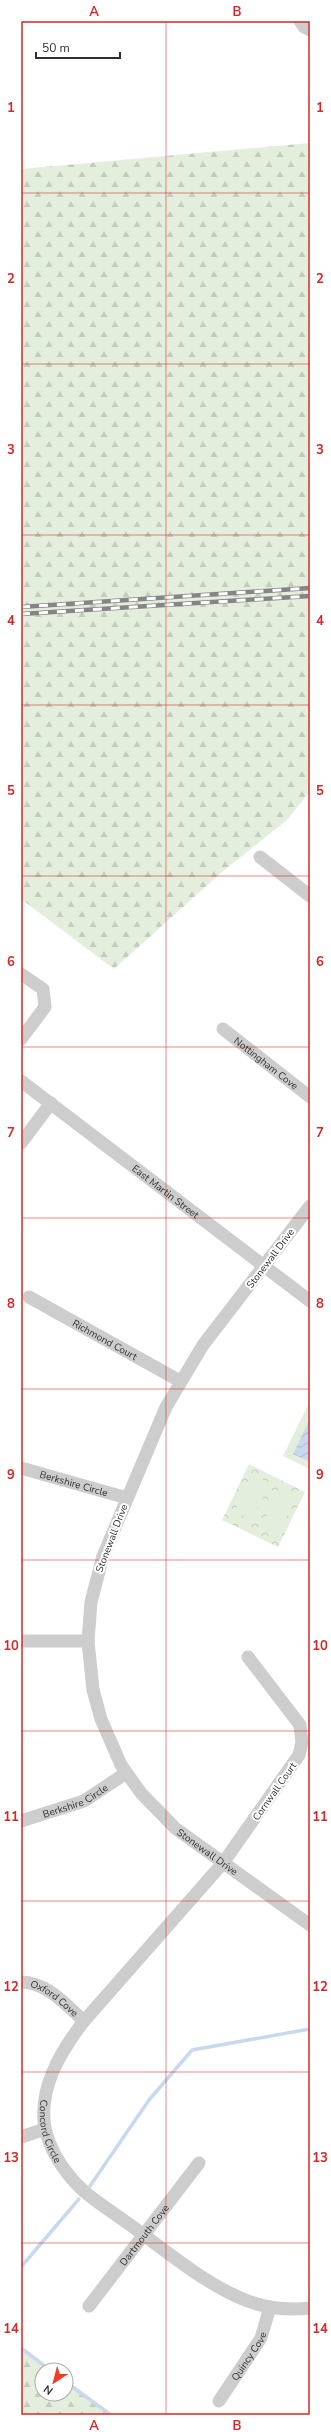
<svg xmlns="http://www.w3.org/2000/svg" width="331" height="2436" viewBox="0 0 331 2436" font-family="'Nunito Sans',sans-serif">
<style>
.forest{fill:url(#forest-firs)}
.park{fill:url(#park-crowns)}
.pitch{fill:#e3eedd}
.water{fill:url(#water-waves)}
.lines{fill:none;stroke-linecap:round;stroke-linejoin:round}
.stream{stroke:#c8d9ef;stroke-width:3.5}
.minor{stroke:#cdcdcd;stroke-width:13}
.rail-casing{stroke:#858585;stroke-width:4.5}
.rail{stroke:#fff;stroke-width:3;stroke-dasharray:9;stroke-linecap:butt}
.grid{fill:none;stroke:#d62828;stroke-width:1;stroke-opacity:0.55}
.labels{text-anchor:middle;stroke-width:4;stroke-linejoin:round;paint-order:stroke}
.street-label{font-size:10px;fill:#303030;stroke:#fff}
.neatline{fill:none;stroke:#d62828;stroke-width:1.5}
.grid-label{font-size:13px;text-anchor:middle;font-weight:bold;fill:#d62828}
</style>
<defs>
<pattern id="forest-firs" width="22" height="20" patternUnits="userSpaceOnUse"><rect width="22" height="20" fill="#e3eedd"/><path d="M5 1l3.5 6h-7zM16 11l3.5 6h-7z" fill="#c3ccbe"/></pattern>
<pattern id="park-crowns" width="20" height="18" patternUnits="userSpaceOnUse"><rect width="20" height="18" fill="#e3eedd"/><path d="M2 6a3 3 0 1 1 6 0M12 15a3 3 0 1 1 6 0" fill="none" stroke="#c3ccbe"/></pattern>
<pattern id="water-waves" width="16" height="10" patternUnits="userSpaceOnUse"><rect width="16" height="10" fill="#c8d9ef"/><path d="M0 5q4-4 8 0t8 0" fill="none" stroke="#acbbcd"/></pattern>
</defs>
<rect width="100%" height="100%" fill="#fff"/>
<path class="forest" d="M310,143V791L287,820L222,872L114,969L21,899V169Z
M21,2348L50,2370H42V2394H66V2382L111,2415H21Z"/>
<path class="park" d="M249,1464L305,1492L278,1547L222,1520Z"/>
<path class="pitch" d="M310,1401V1469L283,1456Z
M252,1474L270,1483L252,1520L235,1511Z
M279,1488L297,1496L279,1533L262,1525Z"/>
<path class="water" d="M309,1421L310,1422V1462L293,1454Z"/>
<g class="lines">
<path class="stream" d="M90,2186L149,2100L192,2050L310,2029
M21,2267L79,2199
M21,2348L50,2370
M66,2382L111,2415"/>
<g class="minor">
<path d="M300,21L304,27L310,30"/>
<path d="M260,857L310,896"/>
<path d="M21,974L43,989L45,1007L21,1039"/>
<path id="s1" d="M223,1029L310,1097"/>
<path id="s2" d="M21,1081L310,1301"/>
<path d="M21,1143L51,1103"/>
<path id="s3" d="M310,1206L203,1345L166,1407L103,1556L91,1602L88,1641L93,1690L101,1719L121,1765L141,1793L175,1828L310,1925"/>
<path id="s4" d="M29,1297L180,1381"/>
<path id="s5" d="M21,1468L127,1498"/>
<path d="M21,1641H88"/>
<path id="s6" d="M248,1657L300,1725L302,1742L299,1755L223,1863L84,2021C61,2051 38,2088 45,2128C49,2147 60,2165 72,2179C87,2197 110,2210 129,2224C162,2248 199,2279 236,2296C259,2307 285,2311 310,2308"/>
<path id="s7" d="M21,1821L84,1801L126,1773"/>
<path id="s8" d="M21,1982C47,1982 66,2005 84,2021"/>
<path d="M21,2137L45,2129"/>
<path id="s9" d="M89,2306L199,2163"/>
<path id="s10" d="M219,2401L261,2338L270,2307"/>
</g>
<g class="rail-casing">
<path id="rail" d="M21,607L310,588
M21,614L310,596"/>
</g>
<use href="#rail" class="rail"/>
</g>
<path class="grid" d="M166,21V2415M21,193H310M21,364H310M21,535H310M21,705H310M21,876H310M21,1047H310M21,1218H310M21,1389H310M21,1560H310M21,1731H310M21,1901H310M21,2072H310M21,2243H310"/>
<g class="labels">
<g class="street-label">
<text dy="4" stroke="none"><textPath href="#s1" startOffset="55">Nottingham Cove</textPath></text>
<text dy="4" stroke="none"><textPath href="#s2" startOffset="182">East Martin Street</textPath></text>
<text transform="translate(270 1258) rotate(-53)" y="4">Stonewall Drive</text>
<text dy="4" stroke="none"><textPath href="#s4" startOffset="87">Richmond Court</textPath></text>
<text dy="4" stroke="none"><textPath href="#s5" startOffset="55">Berkshire Circle</textPath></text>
<text transform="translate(111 1538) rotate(-69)" y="4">Stonewall Drive</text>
<text transform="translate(274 1791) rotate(-55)" y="4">Cornwall Court</text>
<text dy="4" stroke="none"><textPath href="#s7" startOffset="58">Berkshire Circle</textPath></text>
<text dy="4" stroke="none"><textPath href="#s3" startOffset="749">Stonewall Drive</textPath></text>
<text dy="4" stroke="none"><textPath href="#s8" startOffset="38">Oxford Cove</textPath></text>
<text dy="4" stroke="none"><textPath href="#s6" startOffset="580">Concord Circle</textPath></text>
<text dy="4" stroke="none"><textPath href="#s9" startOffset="90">Dartmouth Cove</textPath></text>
<text dy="4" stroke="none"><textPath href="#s10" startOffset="54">Quincy Cove</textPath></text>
</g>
</g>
<rect width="331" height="2436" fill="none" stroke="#ffffff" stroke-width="44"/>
<g transform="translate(54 2382) rotate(216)"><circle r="19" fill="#ffffff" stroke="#acacac"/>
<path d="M0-3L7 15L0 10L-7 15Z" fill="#f23b26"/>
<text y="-6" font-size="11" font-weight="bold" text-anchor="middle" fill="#303030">N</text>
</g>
<path d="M36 52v6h84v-6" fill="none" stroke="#303030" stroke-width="2"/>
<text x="42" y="52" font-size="12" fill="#303030" stroke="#ffffff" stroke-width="3" paint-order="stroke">50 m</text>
<rect x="22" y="22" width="287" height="2392" class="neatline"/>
<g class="grid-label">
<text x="94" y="16">A</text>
<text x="237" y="16">B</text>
<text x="11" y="112">1</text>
<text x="320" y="112">1</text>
<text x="11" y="283">2</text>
<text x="320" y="283">2</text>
<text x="11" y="454">3</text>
<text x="320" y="454">3</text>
<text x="11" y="625">4</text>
<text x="320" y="625">4</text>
<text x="11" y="795">5</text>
<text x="320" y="795">5</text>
<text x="11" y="966">6</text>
<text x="320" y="966">6</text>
<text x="11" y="1137">7</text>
<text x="320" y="1137">7</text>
<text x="11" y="1308">8</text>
<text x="320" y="1308">8</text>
<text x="11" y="1479">9</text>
<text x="320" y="1479">9</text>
<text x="11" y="1650">10</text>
<text x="320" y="1650">10</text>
<text x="11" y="1821">11</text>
<text x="320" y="1821">11</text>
<text x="11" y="1991">12</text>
<text x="320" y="1991">12</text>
<text x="11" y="2162">13</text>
<text x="320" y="2162">13</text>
<text x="11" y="2333">14</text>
<text x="320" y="2333">14</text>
<text x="94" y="2430">A</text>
<text x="237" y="2430">B</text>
</g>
</svg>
